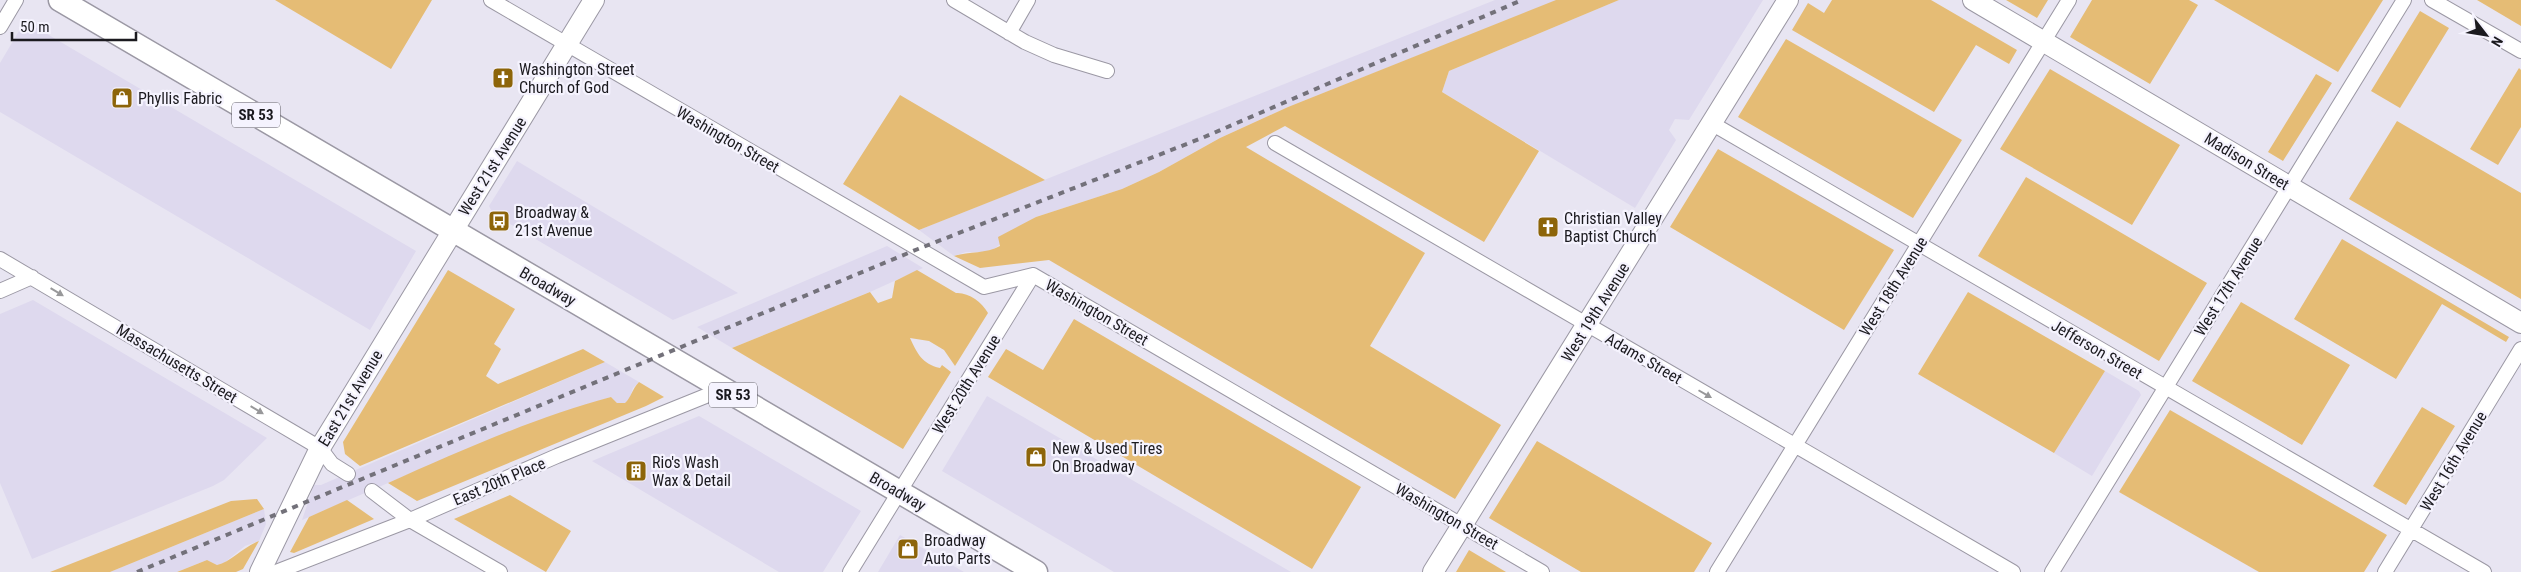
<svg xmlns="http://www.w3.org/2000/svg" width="2521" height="572" viewBox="0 0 2521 572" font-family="'Roboto Condensed',sans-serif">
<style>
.built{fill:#ded9ee}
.green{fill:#e5bc75}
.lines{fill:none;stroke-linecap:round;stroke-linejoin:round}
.street-casing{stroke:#9b98a4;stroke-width:16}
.secondary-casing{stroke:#9b98a4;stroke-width:22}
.primary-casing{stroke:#9b98a4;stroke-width:25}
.street{stroke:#fff;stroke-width:14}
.secondary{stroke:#fff;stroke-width:20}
.primary{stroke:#fff;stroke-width:22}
.rail{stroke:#73717a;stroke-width:4;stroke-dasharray:6 6;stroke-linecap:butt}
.oneway{fill:#98989a}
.labels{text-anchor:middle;stroke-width:4.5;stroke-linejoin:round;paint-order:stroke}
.shield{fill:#f5f3fe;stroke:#5c5b62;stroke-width:1}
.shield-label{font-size:15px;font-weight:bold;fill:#1b1a1f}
.poi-label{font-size:16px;fill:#1b1a1f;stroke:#f5f3fe;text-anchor:start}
.street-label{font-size:16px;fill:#1b1a1f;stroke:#f5f3fe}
</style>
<rect width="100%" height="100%" fill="#e8e5f2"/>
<path class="built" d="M1495,0H1558L1288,107L1220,138L1159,172L1122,189L1036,217L990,252H966L954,256L919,230Z
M1619,0H1763L1689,120L1675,119L1669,130L1676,140L1635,208L1442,92L1449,71Z
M25,21L416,251L370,330L0,112V63Z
M517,161L738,293L673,320L493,214L489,206Z
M887,246L923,268L870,292L732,348L697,327Z
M33,300L267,438L224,480L213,486L32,559L0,483V314Z
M605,362L639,382L633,388L629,400L625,403H617L611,397L561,413L423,468L302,520L314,485H321Z
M2105,371L2139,391L2141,395L2092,476L2054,453Z
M987,396L1291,572H1114L942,471Z
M699,416L861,511L823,572H779L592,461Z
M264,509L266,524L259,541L245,546L224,563L217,565L207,560L177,572H110Z
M900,535L964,572H878Z"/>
<path class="green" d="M275,0H432L391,69Z
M1556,0H1619L1449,71L1442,92L1539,151L1484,242L1285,126L1246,147L1425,253L1370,346L1501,425L1455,499L1049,260L980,268L954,256C970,251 986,254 1000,246L998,237L1036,217L1122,189L1159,172L1220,138L1288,107Z
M1832,0H1931L2017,50L2009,64L1976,45L1934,112L1792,30L1808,3L1824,13Z
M2006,0H2048L2037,18Z
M2092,0H2189L2198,5L2150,84L2070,37Z
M2214,0H2383L2338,72Z
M2477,0H2521V26Z
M2420,11L2449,28L2400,108L2371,91Z
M1786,39L1962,140L1913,218L1738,117Z
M2519,68L2521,70V127L2498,165L2470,149Z
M2050,69L2180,145L2132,225L2000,149Z
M2316,74L2332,83L2283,161L2268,152Z
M900,95L1045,180L919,230L843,184Z
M2397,121L2521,193V299L2349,199Z
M1718,149L1894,250L1844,330L1670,227Z
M2026,177L2207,283L2159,361L1978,256Z
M2342,239L2509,337L2506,342L2442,304L2396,379L2294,319Z
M448,270L515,309L494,344L501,349L486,376L498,384L583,349L605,362L360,466L345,454L343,442Z
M917,270L956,293C968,292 982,302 988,313L955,366L944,350L929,341L910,338C917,353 922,364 940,368L942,365L951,372L903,449L732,348L870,292L878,303L892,298L895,281Z
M1968,292L2105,371L2054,453L1918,374Z
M2241,302L2350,365L2302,445L2192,381Z
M1074,319L1361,487L1312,569L988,377L1006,349L1043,370Z
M639,382L664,397L646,406L417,501L388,483C458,452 538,416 611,397L617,403H625C631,398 632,389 639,382Z
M2422,407L2455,426L2406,505L2373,486Z
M2170,410L2387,535L2364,572H2259L2119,492Z
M1537,441L1712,543L1694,572H1581L1489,518Z
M510,495L571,531L546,572L454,519Z
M257,499L264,509L110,572H50L231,501Z
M347,500L374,519L294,553L290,552L309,517Z
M259,541L243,569L236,572H177L207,560L217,565C231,562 243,547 259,541Z
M1469,550L1506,572H1456Z"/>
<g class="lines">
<g class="street-casing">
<path id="street" d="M491,0L984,287L1033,275L1542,572
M954,0L1025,42L1054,55L1107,71
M2432,0L2521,51
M0,27L16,0
M1009,33L1028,0
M1711,123L2484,572
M1275,143L2013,572
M0,259L320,448L332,464L348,474
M0,291L32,277
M372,491L410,520L500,572
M276,572L410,520L557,456L723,389
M850,572L1033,275
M1717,572L2069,0
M2052,572L2404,0
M2385,572L2521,349"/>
</g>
<g class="secondary-casing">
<path id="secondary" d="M1973,0L2521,323
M260,572L320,448L594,0
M1433,572L1788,0"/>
</g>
<g class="primary-casing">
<path id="primary" d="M60,0L1036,572"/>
</g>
<use href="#street" class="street"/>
<use href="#secondary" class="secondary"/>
<use href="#primary" class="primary"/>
<path class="rail" d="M137,572L918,249L1202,138L1522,0"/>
</g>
<defs><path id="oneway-solid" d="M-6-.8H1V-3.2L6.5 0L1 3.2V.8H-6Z" transform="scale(1.25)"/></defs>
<g class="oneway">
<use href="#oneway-solid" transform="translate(57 292) rotate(31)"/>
<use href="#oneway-solid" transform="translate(1705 394) rotate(30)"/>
<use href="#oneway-solid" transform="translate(257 410) rotate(31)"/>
</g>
<defs>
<g id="church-square" transform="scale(1.125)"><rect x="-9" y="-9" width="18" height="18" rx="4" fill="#8d6509" stroke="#f5f3fe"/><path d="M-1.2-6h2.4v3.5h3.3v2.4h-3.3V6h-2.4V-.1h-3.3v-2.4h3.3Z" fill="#fff"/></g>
<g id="shop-square" transform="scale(1.125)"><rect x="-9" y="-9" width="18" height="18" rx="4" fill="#8d6509" stroke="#f5f3fe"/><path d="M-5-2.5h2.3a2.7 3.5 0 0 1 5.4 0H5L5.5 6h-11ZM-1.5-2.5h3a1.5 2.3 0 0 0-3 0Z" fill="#fff"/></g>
<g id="bus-square" transform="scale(1.125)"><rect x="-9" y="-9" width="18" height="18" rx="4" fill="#8d6509" stroke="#f5f3fe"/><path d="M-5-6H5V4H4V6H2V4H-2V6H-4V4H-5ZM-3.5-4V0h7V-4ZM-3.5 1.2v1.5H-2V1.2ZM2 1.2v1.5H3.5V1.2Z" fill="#fff"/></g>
<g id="building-square" transform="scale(1.125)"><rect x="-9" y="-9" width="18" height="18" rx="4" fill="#8d6509" stroke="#f5f3fe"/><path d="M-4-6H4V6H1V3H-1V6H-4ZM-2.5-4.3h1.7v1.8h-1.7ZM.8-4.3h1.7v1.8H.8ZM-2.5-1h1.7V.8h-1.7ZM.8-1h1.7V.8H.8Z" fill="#fff"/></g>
</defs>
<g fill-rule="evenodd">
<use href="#church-square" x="503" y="78"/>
<use href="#shop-square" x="122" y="98"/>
<use href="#bus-square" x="499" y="221"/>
<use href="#church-square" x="1548" y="227"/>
<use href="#shop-square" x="1036" y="457"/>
<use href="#building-square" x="636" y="471"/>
<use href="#shop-square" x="908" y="549"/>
</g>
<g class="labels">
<g class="shield">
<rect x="232" y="102.5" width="48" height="25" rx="4"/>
<rect x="709" y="382.5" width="48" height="25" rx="4"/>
</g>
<g class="shield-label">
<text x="256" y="120">SR 53</text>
<text x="733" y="400">SR 53</text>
</g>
<g class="poi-label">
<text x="519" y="75">Washington Street<tspan x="519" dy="18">Church of God</tspan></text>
<text x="138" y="104">Phyllis Fabric</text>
<text x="515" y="218">Broadway &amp;<tspan x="515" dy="18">21st Avenue</tspan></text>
<text x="1564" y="224">Christian Valley<tspan x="1564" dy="18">Baptist Church</tspan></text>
<text x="1052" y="454">New &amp; Used Tires<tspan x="1052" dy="18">On Broadway</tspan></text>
<text x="652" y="468">Rio's Wash<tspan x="652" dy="18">Wax &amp; Detail</tspan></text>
<text x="924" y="546">Broadway<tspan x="924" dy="18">Auto Parts</tspan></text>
</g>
<g class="street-label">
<text transform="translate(728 139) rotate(30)" y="6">Washington Street</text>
<text transform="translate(2247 161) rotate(31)" y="6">Madison Street</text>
<text transform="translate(492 166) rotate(-58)" y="6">West 21st Avenue</text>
<text transform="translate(548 286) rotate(30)" y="6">Broadway</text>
<text transform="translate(1893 286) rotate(-58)" y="6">West 18th Avenue</text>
<text transform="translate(2228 286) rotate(-58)" y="6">West 17th Avenue</text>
<text transform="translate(1097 312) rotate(30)" y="6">Washington Street</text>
<text transform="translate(1595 312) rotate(-58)" y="6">West 19th Avenue</text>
<text transform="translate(2097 349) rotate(30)" y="6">Jefferson Street</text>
<text transform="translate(1644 358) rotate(30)" y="6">Adams Street</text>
<text transform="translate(177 363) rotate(31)" y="6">Massachusetts Street</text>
<text transform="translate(966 384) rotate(-58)" y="6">West 20th Avenue</text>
<text transform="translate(350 398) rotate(-59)" y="6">East 21st Avenue</text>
<text transform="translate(2453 461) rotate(-59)" y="6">West 16th Avenue</text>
<text transform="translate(499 481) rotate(-23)" y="6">East 20th Place</text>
<text transform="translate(898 491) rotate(30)" y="6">Broadway</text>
<text transform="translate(1447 516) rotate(30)" y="6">Washington Street</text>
</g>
</g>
<g transform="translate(2486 35) rotate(121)" stroke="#f5f3fe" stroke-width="4" paint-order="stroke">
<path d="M0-4L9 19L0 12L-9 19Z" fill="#1b1a1f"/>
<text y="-8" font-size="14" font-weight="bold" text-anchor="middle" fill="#1b1a1f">N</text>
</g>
<path d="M12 32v8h124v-8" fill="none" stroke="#1b1a1f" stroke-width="2.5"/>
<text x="20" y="32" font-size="15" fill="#1b1a1f" stroke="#f5f3fe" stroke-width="4" paint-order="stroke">50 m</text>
</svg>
